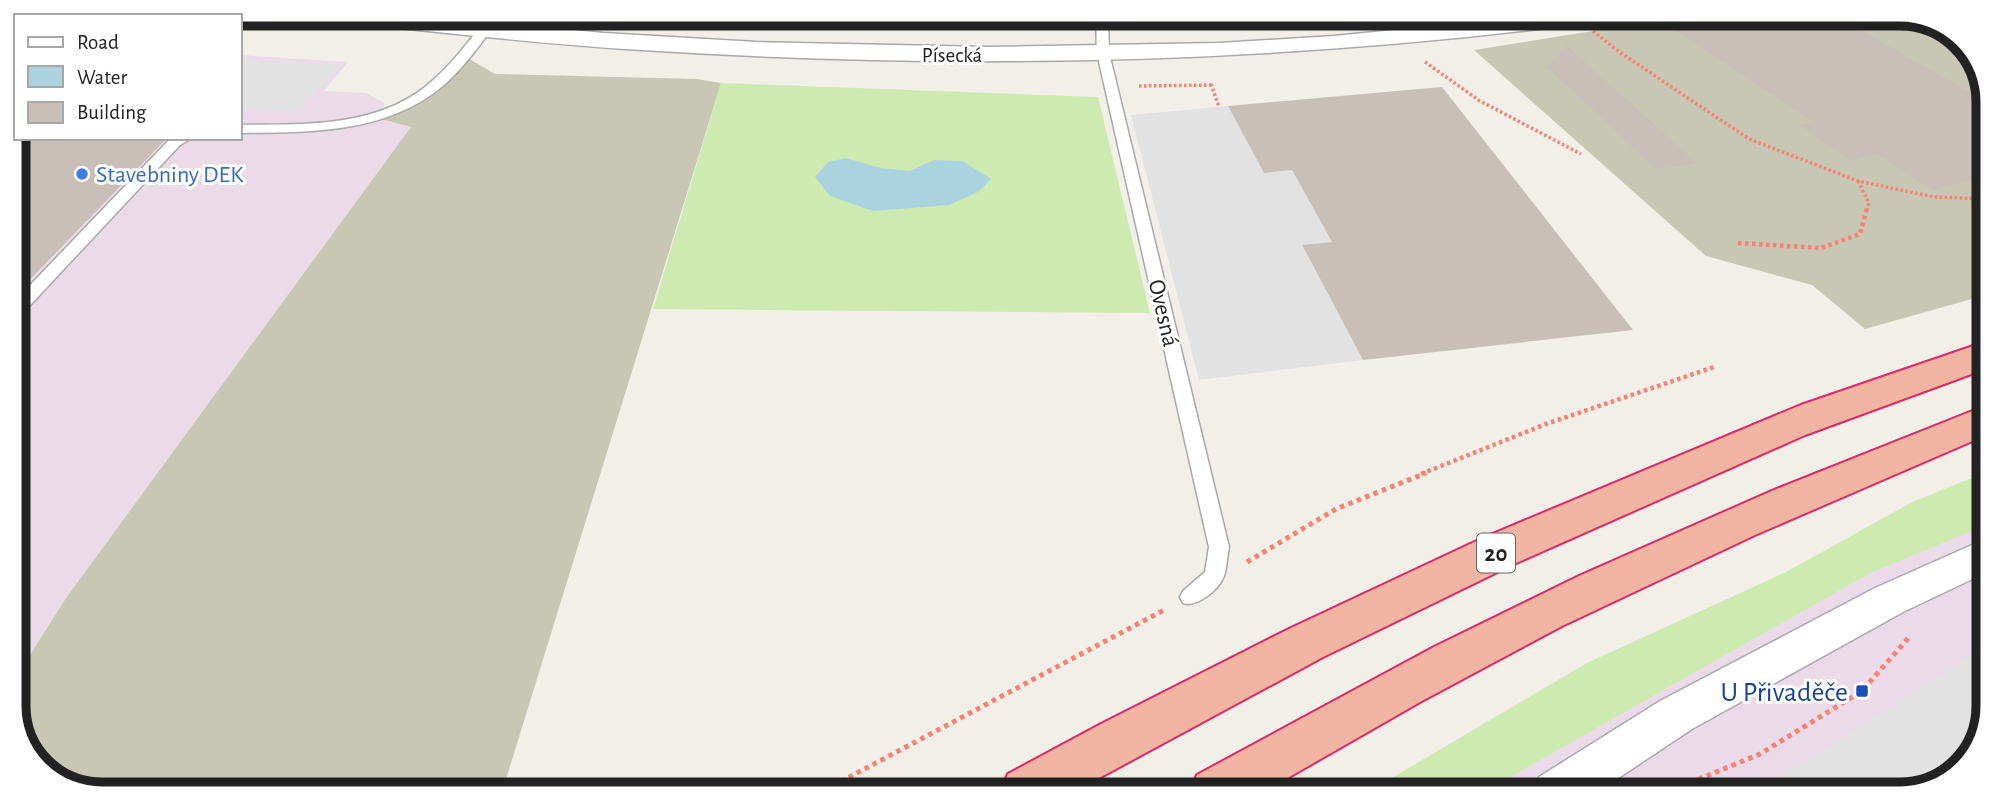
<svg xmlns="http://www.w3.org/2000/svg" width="2002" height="808" viewBox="0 0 2002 808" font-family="'Alegreya Sans',sans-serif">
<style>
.industrial{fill:#ebdbe8}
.construction{fill:#c7c7b4}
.grass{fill:#cdebb0}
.parking{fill:#e2e2e2}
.water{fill:#aad3df}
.building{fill:#c7bfb8}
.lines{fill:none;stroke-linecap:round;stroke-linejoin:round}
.service-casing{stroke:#a9a9a9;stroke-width:3}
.minor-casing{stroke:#a9a9a9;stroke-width:3}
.trunk-casing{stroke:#dc2a67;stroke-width:4}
.path-far2{stroke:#fa8072;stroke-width:3.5;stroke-dasharray:2.5 2.5;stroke-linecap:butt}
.path-far1{stroke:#fa8072;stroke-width:4.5;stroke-dasharray:3.5 3.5;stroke-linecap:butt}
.path{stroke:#fa8072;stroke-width:5;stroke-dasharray:4.5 4.5;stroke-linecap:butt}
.service{fill:#fff;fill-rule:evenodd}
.minor{fill:#fff;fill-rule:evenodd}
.trunk{fill:#f2b4a3;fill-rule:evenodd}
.shop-dot{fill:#3f7fe0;stroke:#fff;stroke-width:2.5}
.transit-dot{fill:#1a4fb4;stroke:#fff;stroke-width:2.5}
.labels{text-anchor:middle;stroke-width:6;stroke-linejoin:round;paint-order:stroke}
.far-street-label{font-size:21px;fill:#222;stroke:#fff}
.shield{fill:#fff;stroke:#646464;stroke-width:2}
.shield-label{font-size:23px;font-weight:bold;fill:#222}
.shop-label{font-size:24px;fill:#366cbe;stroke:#fff;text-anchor:start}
.street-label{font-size:24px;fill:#222;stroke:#fff}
.near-transit-label{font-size:28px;fill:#164399;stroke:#fff;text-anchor:end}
.rim{fill:none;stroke:#222;stroke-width:9}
</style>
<rect width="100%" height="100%" fill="#f2efe9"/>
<path class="industrial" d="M240,55L348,62L324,91L366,93L385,103L379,117L412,127L66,598L14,680V96L16,93V138H240Z
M1984,485L1981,739L1949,779L1901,794L1368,792L1587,663Z"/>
<path class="construction" d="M1662,20L1933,21L1970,49L1988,96L1986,295L1865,329L1812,285L1706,256L1474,50Z
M465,50L471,60L495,74L696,79L721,83L503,789L69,787L32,759L14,712V680L66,598L411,127L378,118L429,91Z"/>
<path class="grass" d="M752,16L1087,18V25L750,21Z
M721,83L1098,97L1150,313L653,309Z
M1984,473V526L1870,573L1482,793L1368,792L1587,663L1788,571L1912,502Z"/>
<path class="parking" d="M240,59L341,65L299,111L240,109Z
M1228,106L1264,173L1292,170L1332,242L1302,246L1363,360L1199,380L1131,115Z
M1982,649L1981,739L1949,779L1901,794L1756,793Z"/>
<path class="water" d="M846,158L881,168L910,171L934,160L962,161L991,179L978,192L949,205L873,211L830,196L815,177L828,162Z"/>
<path class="building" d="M1721,20L1733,25L1759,20H1843L1988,103L1987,176L1933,190L1877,154L1852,161L1799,125L1814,122L1673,29Z
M1567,46L1697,163L1656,169L1547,67Z
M1442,87L1633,330L1363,360L1302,245L1332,242L1292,170L1264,173L1228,106Z
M14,138H167L14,296Z"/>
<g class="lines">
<g class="service-casing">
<path id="service" d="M489,15H502C482,42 459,76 431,95C375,134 304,132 240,133V125C302,124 373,128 425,87C450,67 470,40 489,15Z
M1096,18H1108L1109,53L1229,547C1227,556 1227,567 1224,576C1219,590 1196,608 1183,603L1180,597L1183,591L1205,572L1209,547L1097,53Z
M192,138L180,145L20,316L14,317V302L170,139Z"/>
</g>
<g class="minor-casing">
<path id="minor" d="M329,15H412L604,33L756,42L988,47L1219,43L1334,36L1505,19H1576L1572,24L1564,26C1257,64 950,70 642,50C541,44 441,32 341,22L333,20Z
M1983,540V574L1903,612L1692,729L1596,793H1532L1539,777L1660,701L1875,588Z"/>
</g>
<g class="trunk-casing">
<path id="trunk" d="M1985,342V369L1805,435L1514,564L1323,657L1075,791H1001L1008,774L1101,724L1291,628L1483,538L1801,405Z
M1985,406L1984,436L1755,535L1562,626L1420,702L1263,792L1190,791L1197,775L1434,647L1579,576L1774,490Z"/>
</g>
<path class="path-far2" d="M1593,31L1621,53L1749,139L1858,181L1934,197L1987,199
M1425,62L1480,101L1581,154
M1211,84L1219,107
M1139,86L1212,85
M1858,181L1869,203L1867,210"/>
<path class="path-far1" d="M1738,243L1821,248L1860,234L1867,208
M1421,474L1546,424L1714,367"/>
<path class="path" d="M1247,562L1336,509L1426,473
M825,790L1164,610
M1665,793L1760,754L1862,691L1911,635"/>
<use href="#service" class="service"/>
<use href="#minor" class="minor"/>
<use href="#trunk" class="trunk"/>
</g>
<circle class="shop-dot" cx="82" cy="174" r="7"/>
<rect class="transit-dot" x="1855" y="684" width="14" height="14" rx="3.5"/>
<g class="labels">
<g class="far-street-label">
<text x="952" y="62">Písecká</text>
</g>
<rect class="shield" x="1477" y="533.5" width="38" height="39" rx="5"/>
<g class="shield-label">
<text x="1496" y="561">20</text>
</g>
<g class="shop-label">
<text x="96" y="182">Stavebniny DEK</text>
</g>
<g class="street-label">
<text transform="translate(1164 313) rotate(77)" y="8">Ovesná</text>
</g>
<g class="near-transit-label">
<text x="1848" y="701">U Přivaděče</text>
</g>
</g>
<path d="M0 0H2002V808H0ZM102 26H1900A76 76 0 0 1 1976 102V706A76 76 0 0 1 1900 782H102A76 76 0 0 1 26 706V102A76 76 0 0 1 102 26Z" fill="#fff" fill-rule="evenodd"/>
<path class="rim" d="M102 26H1900A76 76 0 0 1 1976 102V706A76 76 0 0 1 1900 782H102A76 76 0 0 1 26 706V102A76 76 0 0 1 102 26Z"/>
<rect x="14" y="14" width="228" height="126" fill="#ffffff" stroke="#a7a7a7" stroke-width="2"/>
<rect x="28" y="37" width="35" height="10" fill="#ffffff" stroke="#a7a7a7" stroke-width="2"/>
<text x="77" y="49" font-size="21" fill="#222222">Road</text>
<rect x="28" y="66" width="35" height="21" fill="#aad3df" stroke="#a7a7a7" stroke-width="2"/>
<text x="77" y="84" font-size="21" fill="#222222">Water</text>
<rect x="28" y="102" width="35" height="21" fill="#c7bfb8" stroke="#a7a7a7" stroke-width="2"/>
<text x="77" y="119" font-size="21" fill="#222222">Building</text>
</svg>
